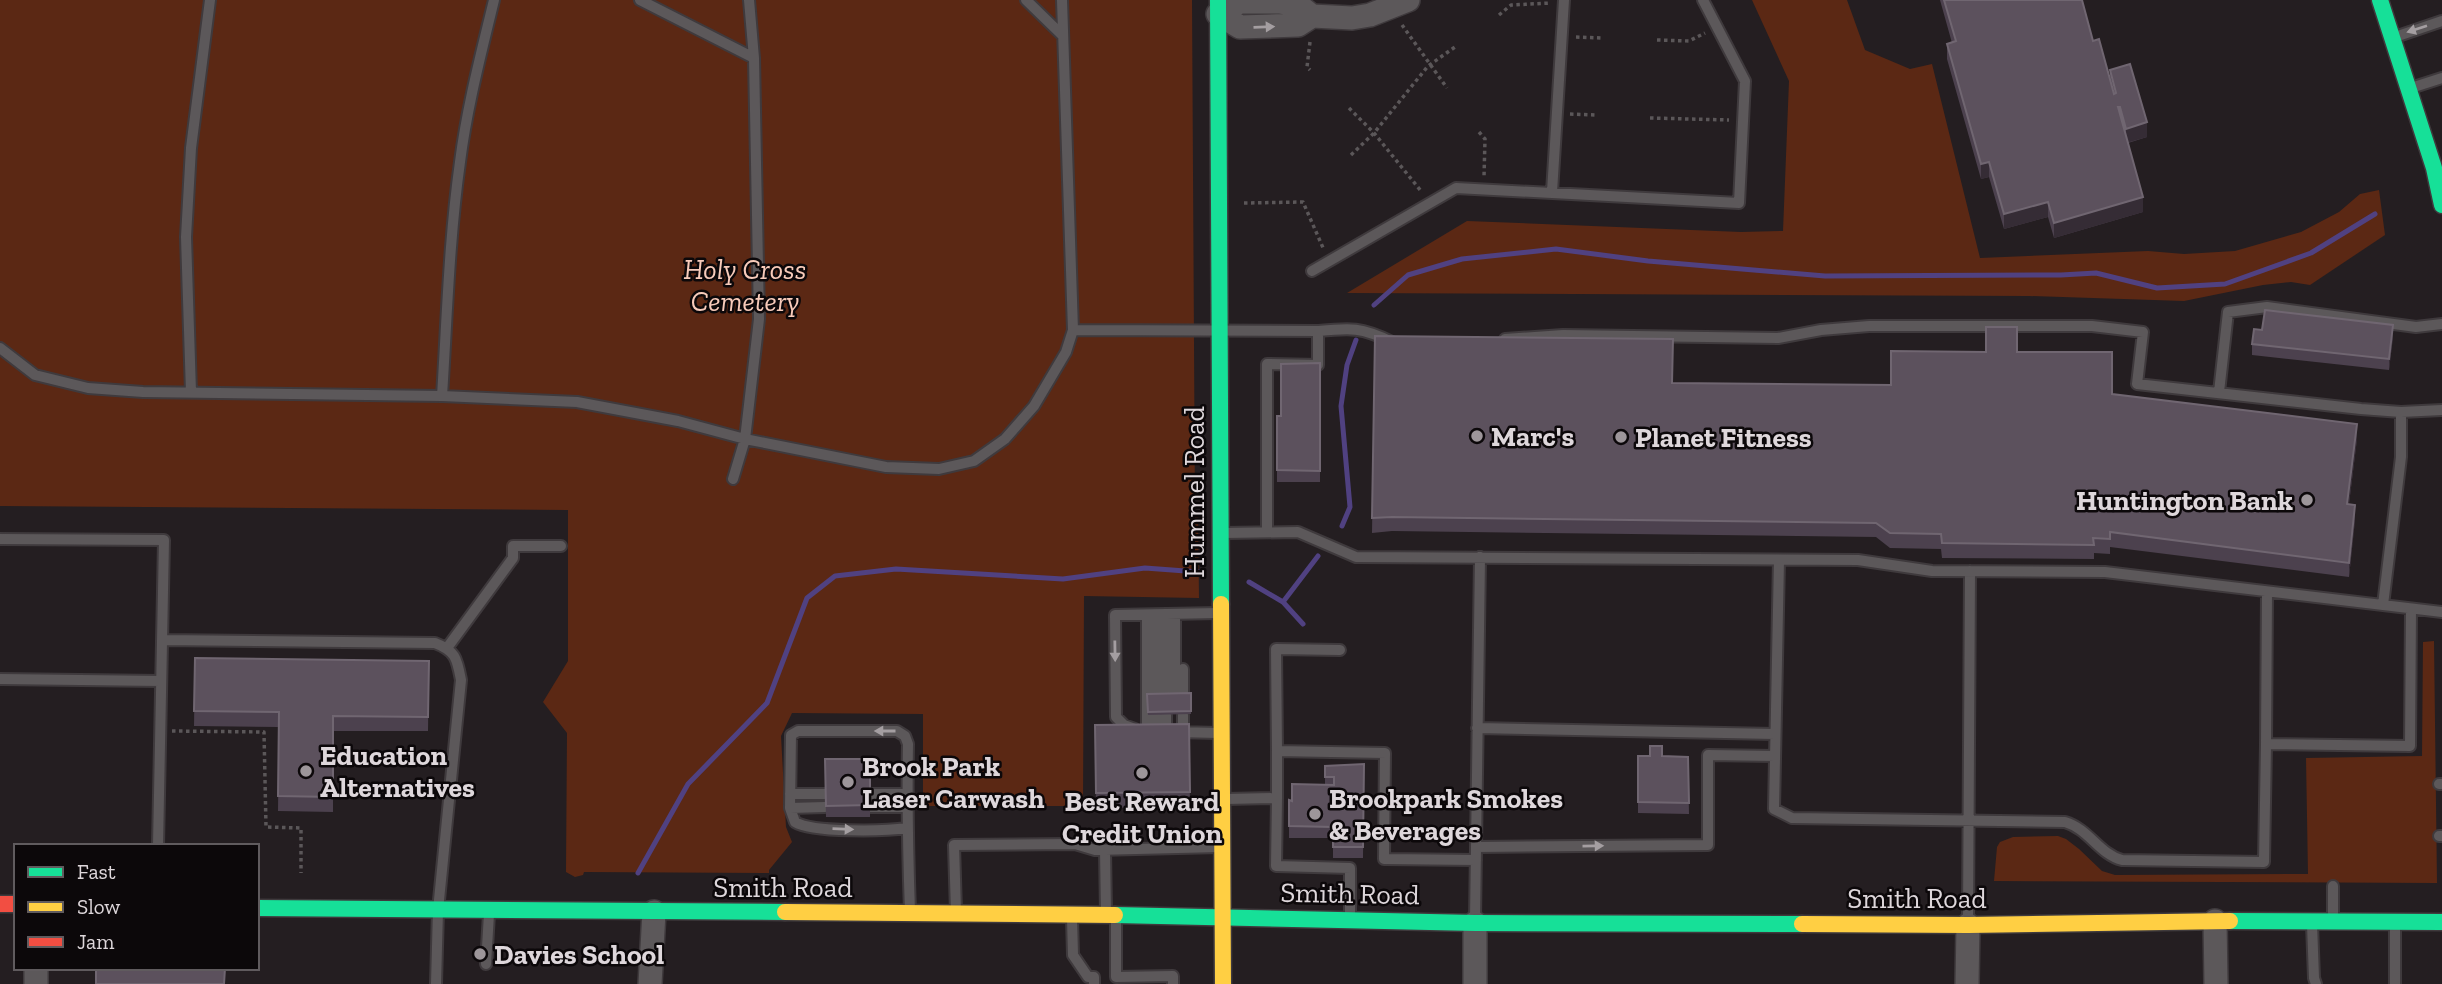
<svg xmlns="http://www.w3.org/2000/svg" width="2442" height="984" viewBox="0 0 2442 984" font-family="'Zilla Slab',serif">
<style>
.green{fill:#5b2814}
.lines{fill:none;stroke-linecap:round;stroke-linejoin:round}
.stream{stroke:#504181;stroke-width:5}
.lane-casing{stroke:#3f3a3d;stroke-width:14}
.street-casing{stroke:#3f3a3d;stroke-width:26}
.fast-casing{stroke:#3f3a3d;stroke-width:19}
.slow-casing{stroke:#3f3a3d;stroke-width:19}
.jam-casing{stroke:#3f3a3d;stroke-width:19}
.path{stroke:#5b5759;stroke-width:3.5;stroke-dasharray:3.5 3.5;stroke-linecap:butt}
.lane{stroke:#5c585a;stroke-width:10}
.street{stroke:#5c585a;stroke-width:23}
.fast{stroke:#16e098;stroke-width:16}
.slow{stroke:#ffcf43;stroke-width:16}
.jam{stroke:#f24e42;stroke-width:16}
.wall{fill:#4c414e}
.shaded-wall{fill:#352c35}
.building{fill:#5c515d;stroke:#706671;stroke-width:2}
.oneway{fill:#a49ea1}
.poi-dot{fill:#9d969a;stroke:#0c080a;stroke-width:2.5}
.labels{text-anchor:middle;stroke-width:5;stroke-linejoin:round;paint-order:stroke}
.park-label{font-size:28px;font-style:italic;fill:#f8cbba;stroke:#0c080a}
.poi-label{font-size:28px;font-weight:bold;fill:#ded7db;stroke:#0c080a;text-anchor:start}
.street-label{font-size:28px;fill:#ded7db;stroke:#0c080a}
</style>
<rect width="100%" height="100%" fill="#241e21"/>
<path class="green" d="M0,0H1192L1195,513H1198L1199,598L1084,596L1083,806H923V714L792,713L781,736L786,827L792,842L769,870V873L584,872L583,875L575,877L566,872L567,733L543,702L568,661V510L0,506Z
M1752,0H1847L1865,50L1910,69L1932,64L1980,258L2148,251L2184,254L2235,251L2301,232L2339,212L2360,194L2379,190L2385,235L2310,285L2291,282L2263,285L2184,301L2029,296L1347,293L1467,221L1741,232L1783,231L1789,81Z
M2434,641L2437,883L1994,881L1997,847L2000,842L2013,837L2058,836L2066,839L2079,849L2102,871L2115,875L2308,874L2306,758L2422,756L2423,642Z"/>
<g class="lines">
<path class="stream" d="M1374,305L1408,275L1462,259L1556,249L1648,261L1825,276L2061,275L2096,273L2157,288L2225,284L2311,253L2375,214
M1342,526L1350,507L1341,406L1347,365L1356,340
M1249,582L1283,602L1318,556
M1283,602L1303,624
M638,873L688,784L767,703L807,598L835,576L896,569L1063,579L1145,568L1199,572"/>
<g class="lane-casing">
<path id="lane" d="M640,0L754,58
M1026,0L1062,35
M2395,37L2442,21
M2414,87L2442,78
M1552,192L1564,0
M1312,271L1456,188L1739,203L1745,81L1703,0
M1073,330L1318,331V365L1267,364V532
M1318,331C1351,328 1361,327 1392,342
M1505,339L1563,335L1778,338L1821,330L1869,326H2092L2143,332L2137,384L2361,409L2401,412
M0,348L35,375L88,388L143,392L442,396L577,402L678,421L745,439L886,467L939,469L974,461L1005,439L1034,406L1066,352L1073,330L1062,0
M191,392L186,237L191,148L210,0
M2219,392L2228,312L2267,307L2416,327L2442,324
M442,396C447,318 449,240 460,162C467,107 481,54 494,0
M733,479L745,439L759,319L754,58L749,0
M1224,533L1298,532L1356,557L1858,560L1932,571L2105,572L2442,612
M0,539L164,540L158,846
M1779,560L1774,809L1792,818L2065,822C2089,829 2099,854 2122,860L2264,862L2266,744
M2267,592L2266,744L2410,746L2411,609
M2383,605L2401,457V412L2442,410
M1175,614V697
M1147,615V732
M1156,615V697
M162,640L435,643C456,651 457,659 461,680L438,910L436,984
M447,648L513,558V546H561
M1183,669V696
M0,679L161,681
M1166,697V614
M1477,728L1775,734
M1135,729L1124,725L1116,717L1115,615L1218,613
M1156,732V715
M1166,732V715
M1176,732L1219,733
M1183,732V715
M1277,751L1276,649L1340,650
M2439,784H2442
M790,794H826
M870,794H907
M1277,798L1276,866L1350,868V919
M1226,799L1277,798V751L1385,753L1384,859L1476,860
M870,807H907
M790,808L825,807
M907,828C886,831 812,833 795,822L790,808L791,735L798,731H897L905,736L908,744C907,800 908,856 910,912
M2439,836H2442
M1476,847L1708,845V755L1775,756
M1105,850L1106,913
M2333,886V918
M956,912L954,845L1075,844L1095,850L1220,847
M1072,918L1073,955L1088,977H1094V984
M1116,918V977L1173,976V984
M1475,920L1480,557
M1968,922L1970,571
M2312,924L2314,978L2316,984
M486,964L489,914
M2395,984V924"/>
</g>
<g class="street-casing">
<path id="street" d="M1218,14L1240,27L1298,25L1312,16L1352,18L1370,15L1408,0
M1218,14L1240,2H1279L1298,5L1312,16
M2215,921L2216,984
M1475,923V984
M36,984V968
M650,984L654,912
M1967,984L1968,925"/>
</g>
<g class="fast-casing">
<path id="fast" d="M1218,0L1221,604
M2380,0L2434,168L2442,205
M257,908L785,912
M1115,915L1475,923L1802,924
M2230,921L2442,922"/>
</g>
<g class="slow-casing">
<path id="slow" d="M1221,604L1223,984
M785,912L1115,915
M1802,924L1968,925L2230,921"/>
</g>
<g class="jam-casing">
<path id="jam" d="M0,904H16"/>
</g>
<path class="path" d="M1499,15L1511,5L1551,3
M1402,25L1447,88
M1576,37L1602,38
M1657,40L1689,41L1705,33
M1310,42L1307,67L1310,70
M1349,108L1374,133L1421,191
M1570,114L1596,115
M1650,118L1729,120
M1479,132L1485,139L1484,177
M1351,155L1374,133L1428,66L1455,47
M1244,203L1303,202L1324,250
M172,731L264,732L266,827L301,828V873"/>
<use href="#lane" class="lane"/>
<use href="#street" class="street"/>
<use href="#fast" class="fast"/>
<use href="#slow" class="slow"/>
<use href="#jam" class="jam"/>
</g>
<path class="wall" d="M1940,0H2082L2093,41L2110,80V70L2147,137L2128,143L2143,212L2054,238L2048,217L2004,229L1989,177L1981,179L1947,59V44L1952,43Z
M1375,336L1672,383L1891,385L2017,352L2112,394L2357,439L2349,504L2355,520L2349,577L2110,547V554L2094,553V559L1942,558L1941,549L1890,548L1876,537L1392,531L1372,533Z
M2393,337L2389,370L2252,355V344Z
M1320,363V482H1277V416H1281Z
M195,658L429,661L428,731H333V812L278,811L279,727L194,726Z
M1147,694L1191,711V714L1148,715Z
M1189,724L1190,807L1096,808L1095,725Z
M1638,756L1688,757L1689,814L1638,813Z
M825,759H870V817H826Z
M1364,764L1363,858H1333V838H1289V800L1292,801L1325,785V766Z"/>
<path class="shaded-wall" d="M2147,122V137L2126,143V129Z
M1989,162V177L1981,179V164Z
M2143,197V212L2054,238V223Z
M2048,202V217L2004,229V214Z
M2393,325V337L2389,370V359Z
M2357,424V439L2347,519V504Z
M2355,505V520L2349,577V563Z"/>
<path class="building" d="M1944,0H2082L2093,41L2099,39L2114,94L2116,93L2110,70L2130,64L2147,122L2126,129L2120,107H2118L2143,197L2054,223L2048,202L2004,214L1989,162L1981,164L1947,44L1956,41Z
M2265,310L2393,325L2389,359L2252,344L2254,329L2262,330Z
M1986,327H2017V352H2112V394L2357,424L2347,504L2355,505L2349,563L2110,532V539L2093,538L2094,545L1942,543L1941,534L1890,533L1876,523L1392,517L1372,518L1375,336L1673,339L1672,383L1891,385V351L1986,352Z
M1320,363V471L1277,470V416H1281V364Z
M195,658L429,661L428,717L333,716V797L278,796L279,712L194,711Z
M1191,693V711L1148,712L1147,694Z
M1189,724L1190,792L1096,793L1095,725Z
M1650,746H1662V756L1688,757L1689,803L1638,802V756H1650Z
M825,759H870V805L826,806Z
M1364,764L1363,847H1333V827L1289,826V800L1292,801V784L1334,785V777H1325V766Z
M96,968H225L224,984H96Z"/>
<defs><path id="oneway-solid" d="M-6-.8H1V-3.2L6.5 0L1 3.2V.8H-6Z" transform="scale(1.75)"/></defs>
<g class="oneway">
<use href="#oneway-solid" transform="translate(1264 27) rotate(-2)"/>
<use href="#oneway-solid" transform="translate(2417 29) rotate(162)"/>
<use href="#oneway-solid" transform="translate(1115 651) rotate(89)"/>
<use href="#oneway-solid" transform="translate(885 731) rotate(-180)"/>
<use href="#oneway-solid" transform="translate(843 829) rotate(2)"/>
<use href="#oneway-solid" transform="translate(1593 846) rotate(-1)"/>
</g>
<g class="poi-dot">
<circle cx="1477" cy="436" r="7"/>
<circle cx="1621" cy="437" r="7"/>
<circle cx="2307" cy="500" r="7"/>
<circle cx="306" cy="771" r="7"/>
<circle cx="1142" cy="773" r="7"/>
<circle cx="848" cy="782" r="7"/>
<circle cx="1315" cy="814" r="7"/>
<circle cx="480" cy="954" r="7"/>
</g>
<g class="labels">
<g class="park-label">
<text x="745" y="279">Holy Cross<tspan x="745" dy="32">Cemetery</tspan></text>
</g>
<g class="poi-label">
<text x="1491" y="446">Marc's</text>
<text x="1635" y="447">Planet Fitness</text>
<text x="2293" y="510" text-anchor="end">Huntington Bank</text>
<text x="320" y="765">Education<tspan x="320" dy="32">Alternatives</tspan></text>
<text x="862" y="776">Brook Park<tspan x="862" dy="32">Laser Carwash</tspan></text>
<text x="1329" y="808">Brookpark Smokes<tspan x="1329" dy="32">&amp; Beverages</tspan></text>
<text x="1142" y="811" text-anchor="middle">Best Reward<tspan x="1142" dy="32">Credit Union</tspan></text>
<text x="494" y="964">Davies School</text>
</g>
<g class="street-label">
<text transform="translate(1194 492) rotate(-90)" y="10">Hummel Road</text>
<text x="783" y="897">Smith Road</text>
<text transform="translate(1350 893) rotate(1)" y="10">Smith Road</text>
<text x="1917" y="908">Smith Road</text>
</g>
</g>
<rect x="14" y="844" width="245" height="126" fill="#0c080a" stroke="#605b5e" stroke-width="2"/>
<rect x="28" y="867" width="35" height="10" fill="#16e098" stroke="#605b5e" stroke-width="2"/>
<text x="77" y="879" font-size="21" fill="#ded7db">Fast</text>
<rect x="28" y="902" width="35" height="10" fill="#ffcf43" stroke="#605b5e" stroke-width="2"/>
<text x="77" y="914" font-size="21" fill="#ded7db">Slow</text>
<rect x="28" y="937" width="35" height="10" fill="#f24e42" stroke="#605b5e" stroke-width="2"/>
<text x="77" y="949" font-size="21" fill="#ded7db">Jam</text>
</svg>
